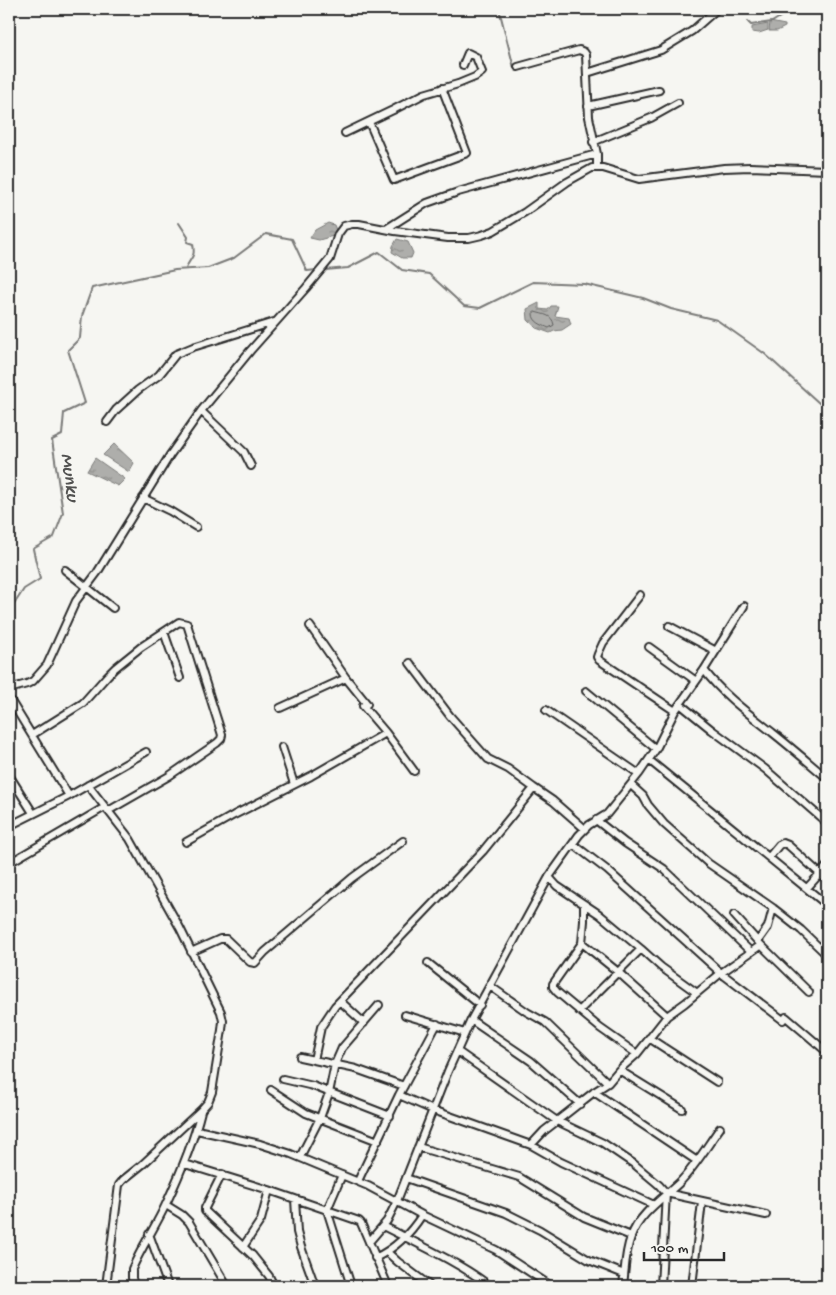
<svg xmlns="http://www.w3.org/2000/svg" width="836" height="1295" viewBox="0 0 836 1295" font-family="'Gochi Hand',sans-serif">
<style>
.water{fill:url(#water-ripples);stroke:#7a7a78}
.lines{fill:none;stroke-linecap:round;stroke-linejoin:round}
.shore{stroke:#5f5f5e;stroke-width:1}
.stream{stroke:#7a7a78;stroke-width:2}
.street-casing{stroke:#2b2b2b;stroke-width:10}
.street{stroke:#f6f6f2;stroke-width:6}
.labels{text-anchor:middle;stroke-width:4.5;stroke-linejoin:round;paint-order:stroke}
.water-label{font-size:19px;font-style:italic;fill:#525251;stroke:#f6f6f2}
</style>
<defs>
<pattern id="water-ripples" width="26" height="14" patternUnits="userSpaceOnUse" patternTransform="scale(1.25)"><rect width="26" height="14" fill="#aeaeab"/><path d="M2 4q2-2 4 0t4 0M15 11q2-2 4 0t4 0" fill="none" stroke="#8e8e8b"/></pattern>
</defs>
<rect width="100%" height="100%" fill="#f6f6f2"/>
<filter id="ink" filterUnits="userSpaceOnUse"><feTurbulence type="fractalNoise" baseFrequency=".02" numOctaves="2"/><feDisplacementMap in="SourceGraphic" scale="10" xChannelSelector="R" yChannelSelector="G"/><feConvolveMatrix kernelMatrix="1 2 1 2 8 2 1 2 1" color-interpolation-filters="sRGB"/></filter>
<g filter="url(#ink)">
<path class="water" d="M770,22L785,25V27L777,31H769Z
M768,24V30L759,33L752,32V27Z
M328,223L334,225L336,230L333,236L319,240L310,238L315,230Z
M397,239L408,242L413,253L411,258H402L392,252L393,246Z
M539,303V309L548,310L551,306H558L555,316L569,318L571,324L562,330L554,331L550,333L536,328L528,320L527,309Z
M114,444L134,463L129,472L103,455Z
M95,458L125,479L118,486L87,471Z"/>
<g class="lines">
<path class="shore" d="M535,312C544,315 552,314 554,325L549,328C542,325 533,322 533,314Z"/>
<path class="stream" d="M499,9L514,68
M688,9L691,11L713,10
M718,10L731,9
M748,22L751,25L772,22L793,9
M179,223L188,237L187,242L193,244C196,260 189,257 186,269
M325,270L348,268L379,252L402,270L429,274L464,306L480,308L533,282L584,284L643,298L671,309L717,320L765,354L819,403L827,402
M9,612L24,589L40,579L33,549L54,537L63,513L52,440L62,435L64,413L85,403L68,350L80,338L82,316L92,288L175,270L208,268L234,258L266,234L292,239L307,271L317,270"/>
<g class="street-casing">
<path id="street" d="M518,67L579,50L584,52L586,55L589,117L597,154V168
M587,73L661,50L692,31L717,9
M588,106L659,90
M369,122L394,180L467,153L442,88
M345,133L393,110L424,94L458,84L475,77L482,72L476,57L468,53L463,65
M593,142L651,118L678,103
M386,229L427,203L458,192L597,154
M201,411L244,452L251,466
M107,422L116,410L138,390L159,375L176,354L193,347L274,322
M143,498L170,511L196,527
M65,570L113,608
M640,595L603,643L598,654L597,657L599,660L675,711
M310,626L346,678L367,704
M669,626L716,651
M164,632L180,678
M649,647L696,681
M410,663L450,716L488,759L508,769L534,788L553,801L585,829
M704,670C723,695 749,714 773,733C792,748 809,763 827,778
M9,689L27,684L33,681L47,665L76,601L97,573L170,455L201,411L250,351L306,288L330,259L338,234L344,226L352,224H359L395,231L448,238H469L482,235L493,231L525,212L567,182L592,168H603L639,179L724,168L750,167L827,170
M586,691L656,749
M9,698L69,796
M680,704L712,730L765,769L827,823
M363,706L386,733L414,771
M280,708L346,678
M546,710L639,774
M32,735L83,703L107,676L115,668L141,647L179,622L187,624L222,735L221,739L217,743L169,776L108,811
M282,747L294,784
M649,760L827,905
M9,775L33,813
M88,785L130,839L180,928L221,1012L223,1021L222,1030L212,1092L208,1102L201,1110L143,1164L123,1180L119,1185L106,1286
M631,785L643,796L648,805L664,824L708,863L773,908L801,930L827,955
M596,820L625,843L664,869L751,952
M9,826L69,796L146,752
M186,842L234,815L311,776L386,733
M573,844L607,870L721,973L783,1020
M769,857L779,845L783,843L788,845L827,880
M9,863L105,807
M549,877L557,886L599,914L641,949L661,967L697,993
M807,888L827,866
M584,904V921L582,943L553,984V987L557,992L600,1028L637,1054
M734,915L761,945L809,992
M758,941L768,927L773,908
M582,943L618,972L667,1016
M191,952L220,939H226L250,962L255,963L265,952L352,878L403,841
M428,963L480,1005
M490,986L527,1012L545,1022L608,1083
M340,1001L364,1023
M579,1011L641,949
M405,1015L465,1033
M786,1017L827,1052
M471,1020L531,1061L580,1104
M649,1038L717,1082
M457,1051L557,1121L603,1143L634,1164L659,1185L666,1193L766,1215
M300,1057L356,1069L404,1086
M314,1060L321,1027L335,1006L483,851L534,788
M619,1070L682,1109
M283,1079L313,1086L390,1116
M271,1090L306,1113L378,1141
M594,1092L697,1161
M399,1095L433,1110L531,1145L561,1162L654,1205
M197,1130L260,1144L291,1154L368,1186L422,1215L496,1250L551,1286
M531,1145L544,1131L557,1121L594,1092L608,1083L619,1070L637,1054L667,1016L685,1003L721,973L761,945
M418,1147L519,1177L584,1217L631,1236
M300,1157L320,1118L329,1093L335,1064L342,1048L379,1005
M185,1164L269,1190L359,1221L361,1223L388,1286
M222,1174L205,1208V1211L253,1256L269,1276L274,1286
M342,1175L327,1210L351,1286
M406,1178L506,1213L540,1230L589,1260L624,1274
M358,1181L399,1095L437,1024
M295,1199L297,1232L301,1247L315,1286
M166,1205L182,1215L189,1222L227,1286
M383,1226C418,1244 458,1262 490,1286
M149,1234L168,1286
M369,1242L387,1221L397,1201L448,1071L471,1020L549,877L579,835L589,825L607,814L639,774L656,749L675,711L704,670L744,606
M243,1247L261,1220L269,1190
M387,1252L398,1262L430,1286
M375,1258C396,1248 410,1234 422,1215
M134,1286L132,1278V1269C142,1246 156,1226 166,1204C180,1174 193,1144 201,1111
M623,1286C625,1270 625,1252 631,1237C639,1214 662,1199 679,1183C695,1167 707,1146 720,1128
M661,1286L666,1193
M692,1286L702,1202"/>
</g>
<use href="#street" class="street"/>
</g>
</g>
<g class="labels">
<g class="water-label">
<text transform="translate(72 477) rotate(82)" y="7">Munku</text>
</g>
</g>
<rect width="836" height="1295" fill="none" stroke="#f6f6f2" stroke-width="30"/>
<rect x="15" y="15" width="806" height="1265" fill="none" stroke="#2b2b2b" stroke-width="2" filter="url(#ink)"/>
<path d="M644 1252v8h80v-8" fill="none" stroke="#2b2b2b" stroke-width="2.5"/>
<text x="651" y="1252" font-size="15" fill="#2b2b2b" stroke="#f6f6f2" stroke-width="4" paint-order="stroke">100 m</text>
</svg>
